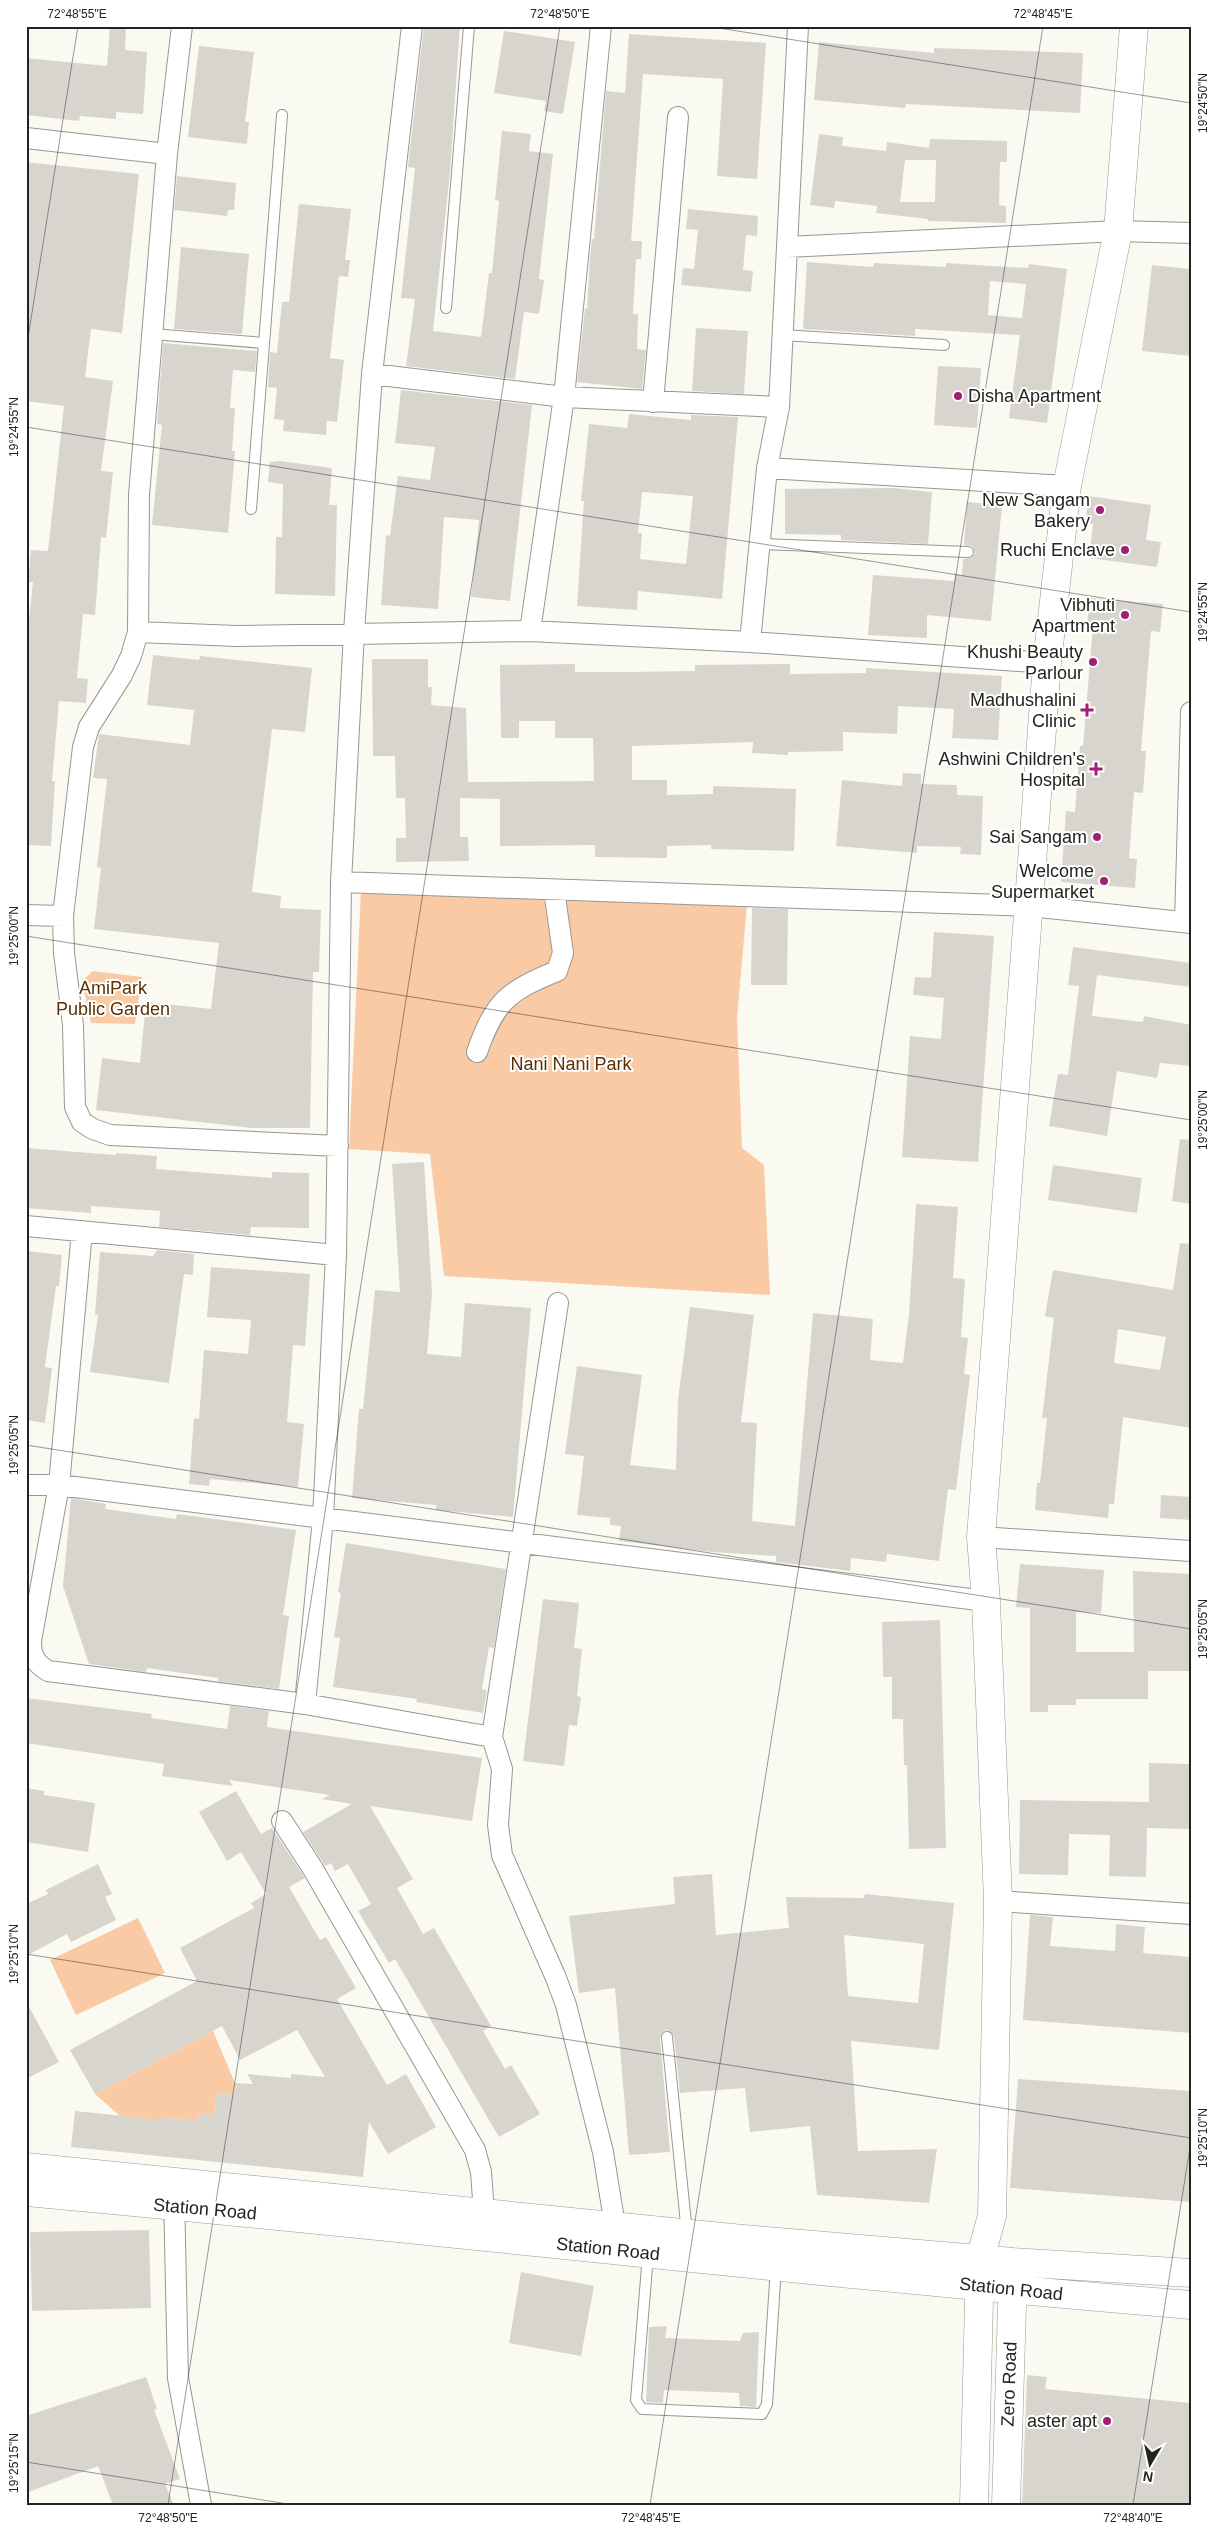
<svg xmlns="http://www.w3.org/2000/svg" width="1217" height="2531" viewBox="0 0 1217 2531" font-family="Arial,sans-serif">
<style>
.green{fill:#f9caa4}
.building{fill:#d8d5cf;fill-rule:evenodd}
.lines{fill:none;stroke-linecap:round;stroke-linejoin:round}
.lane-casing{stroke:#979891;stroke-width:12}
.street-casing{stroke:#979891;stroke-width:22}
.secondary-casing{stroke:#979891;stroke-width:29}
.lane{stroke:#fff;stroke-width:10}
.street{stroke:#fff;stroke-width:20}
.secondary{stroke:#fff;stroke-width:28}
.ticks{fill:none;stroke:#232321;stroke-width:1;stroke-opacity:0.45}
.poi-dot{fill:#9f1f72;stroke:#fff;stroke-width:2}
.labels{text-anchor:middle;stroke-width:4;stroke-linejoin:round;paint-order:stroke}
.poi-label{font-size:18px;fill:#232321;stroke:#fff;text-anchor:end}
.park-label{font-size:18px;fill:#5a3000;stroke:#fff}
.street-label{font-size:18px;fill:#232321;stroke:#fff}
.neatline{fill:none;stroke:#232321;stroke-width:2}
.ticks-label{font-size:12px;text-anchor:middle;fill:#232321}
</style>
<rect width="100%" height="100%" fill="#fafaf3"/>
<path class="green" d="M361,890L747,904L737,1018L742,1148L764,1165L770,1295L444,1276L430,1154L349,1149Z
M93,971L142,977L135,1024L91,1023L82,981Z
M138,1918L165,1973L76,2015L50,1960Z
M213,2031L235,2083L234,2095L217,2093L214,2115L199,2113L198,2121L165,2117L163,2135L120,2116L95,2094Z"/>
<path class="building" d="M110,26H126L125,50L147,52L143,114L116,112V119L80,116L79,121L26,115V58L107,66Z
M424,26H460L450,172L433,331L481,337L489,273H492L499,201L495,200L502,131L531,134L529,151L553,154L539,279L544,280L539,314L524,312L515,379L406,366L415,299L401,298L415,168L408,167Z
M504,31L575,42L563,114L544,111L546,101L494,93Z
M629,34L766,43L757,179L717,176L723,79L643,74L631,241H642L641,259H636L633,314H638L637,349L646,350L642,389L577,382L585,308L587,309L590,257L592,239H594L606,91L625,93Z
M819,42L934,53V48L1083,53L1080,113L906,104L905,108L814,100Z
M199,46L254,52L245,122H249L247,144L188,137Z
M819,134L843,137L842,146L886,151L887,142L929,148L930,139L1007,141V162H1000L999,205L1006,206V223L928,221V219L876,213L877,206L835,201L834,208L810,205ZM905,160H936L935,202H900Z
M26,162L139,174L122,333L91,329L85,377L113,381L101,471L113,472L106,538L101,537L95,615L83,614L77,678L88,679L86,703L59,701L52,781H55L51,846L26,845V648L33,582H28L31,550L48,551L64,406L26,401Z
M177,176L236,183L234,210H228L227,216L174,210Z
M299,204L351,209L345,260H350L348,277L339,276L330,358L344,360L340,394L337,422L327,421L326,435L283,431L284,420L274,419L277,388L268,387L270,352L277,353L282,302H289Z
M688,209L758,216L757,236L746,235L743,270L753,271L751,292L681,285L683,268L694,269L698,230L686,229Z
M181,247L249,254L242,334L174,329Z
M807,262L873,267L874,263L946,267V263L991,266L990,277L991,266L1028,268L1029,264L1067,269L1047,423L1009,418L1020,335L915,329V336L803,329ZM990,281L1026,284L1022,318L988,315Z
M1152,265L1191,269V356L1142,351Z
M696,328L748,331L744,394L692,391Z
M163,343L257,351L255,372L233,370L230,408H235L232,451H235L228,533L152,525L162,425L157,424Z
M938,366L981,368L977,428L934,425Z
M401,390L532,405L510,601L471,597L479,520L444,517L438,609L381,605L386,535L390,536L398,476L430,480L435,447L395,443Z
M629,414L691,420V415L738,417L722,599L638,591L637,610L577,606L584,501H581L589,424L627,428ZM642,492L693,496L686,564L640,559L642,533H638Z
M280,461L332,468L329,505H337L335,596L275,594L276,537H282L283,484L268,482L270,462Z
M893,488L932,492L928,544L841,540V535L785,534V489Z
M1089,496L1151,505L1146,540L1161,542L1157,567L1089,558L1093,524L1085,523Z
M967,502L1002,505L991,621L927,615V638L868,635L873,575L954,581L955,574L962,575L963,559L971,558L975,553L972,546L964,545Z
M1090,598L1163,604L1160,632L1151,631L1141,751H1146L1143,793L1134,792L1129,858L1137,859L1135,888L1061,882L1066,811L1075,812L1080,746H1083L1093,625H1087Z
M153,655L199,660L200,656L312,668L305,732L272,729L252,892L281,896L280,908L321,910L319,972H313L310,1128H252L96,1110L102,1058L140,1063L146,1002L211,1009L219,943L94,929L101,868L97,867L107,779L93,778L99,734L190,745L194,710L147,705Z
M372,659H428V687H432L431,705L466,708L468,782L594,781L593,738H555V721H519V738H501L500,665L575,664V672H629L695,671V665L790,664V674L866,673V668L1002,676L998,740L952,738L954,709L898,706L897,734L843,732V751L788,752V755L752,753L753,742L632,746V780H667V795L713,794V786L796,789L794,851L711,849V845L667,846V858L595,857V845L500,846V799L460,798V837H468L469,861L396,862V838H406L405,798H396L395,756H373Z
M903,773L921,774V784L957,785V795L983,796L981,855L960,854L961,847L917,846V853L836,846L842,780L902,786Z
M752,908L788,909L787,985H751Z
M934,932L994,936L978,1162L902,1157L910,1036L941,1039L944,998L913,995L915,977L931,978Z
M1073,947L1191,963V987L1097,975L1092,1016L1143,1022L1144,1016L1191,1025V1066L1160,1063L1157,1078L1117,1071L1107,1136L1049,1126L1058,1074L1068,1075L1079,986L1068,985Z
M1180,1139L1191,1140V1204L1172,1201Z
M26,1148L116,1155V1153L157,1156L156,1169L272,1178V1172L309,1173V1228L251,1227L250,1235L159,1227L160,1211L91,1206V1213L26,1208Z
M424,1162L432,1294L427,1354L461,1357L465,1303L531,1308L513,1517L436,1510V1505L352,1498L359,1409H363L375,1290L400,1292L392,1164Z
M1053,1165L1142,1178L1137,1213L1048,1200Z
M916,1204L958,1207L953,1278L965,1279L961,1337L968,1338L964,1374L970,1375L956,1490L948,1489L939,1561L887,1554L886,1562L851,1558L850,1571L776,1562V1556L712,1552L619,1541L621,1526L610,1525V1518L577,1515L584,1456L565,1454L577,1366L642,1375L630,1465L676,1470L678,1400L690,1307L754,1315L741,1422L757,1423L752,1521L795,1526L813,1313L873,1319L870,1360L903,1363L909,1314Z
M1180,1243L1191,1244V1428L1123,1417L1114,1504H1109L1108,1518L1035,1510L1037,1483H1040L1047,1418H1042L1054,1318L1045,1316L1053,1270L1173,1290ZM1118,1329L1166,1337L1160,1370L1114,1363Z
M157,1250L194,1254L193,1275L184,1274L169,1383L90,1372L98,1315H95L100,1252L153,1256Z
M26,1251L62,1255L59,1286H56L45,1367L52,1368L45,1423L26,1420Z
M211,1267L310,1274L305,1346L293,1345L287,1422L304,1424L298,1487L210,1479L209,1486L189,1484L194,1418L199,1419L204,1350L248,1354L251,1320L207,1317Z
M1161,1495L1191,1497V1520L1160,1518Z
M71,1498L106,1504L105,1509L176,1519L177,1514L296,1530L283,1615L289,1616L279,1689L218,1681V1678L147,1668L146,1672L89,1664L63,1586Z
M346,1543L506,1569L494,1648L489,1647L482,1689L487,1690L483,1713L416,1702L417,1699L333,1687L340,1638L334,1637L341,1593L338,1592Z
M1020,1564L1104,1570L1101,1613L1076,1612V1652H1134L1133,1571L1191,1574V1671H1148V1699H1076V1705H1048V1712H1030V1608L1016,1607Z
M543,1599L579,1603L574,1648L582,1649L577,1696L581,1697L577,1726L569,1725L564,1766L523,1761Z
M940,1620L946,1848L909,1849L907,1765H904L903,1719H892V1677H883L882,1622Z
M26,1698L152,1714L151,1718L227,1729L230,1706L269,1711L267,1727L482,1758L472,1821L370,1806L413,1879L397,1888L423,1934L434,1928L491,2026L483,2031L505,2069L511,2065L540,2114L499,2137L395,1959L389,1963L358,1911L371,1904L348,1864L335,1871L331,1863L325,1866L303,1832L352,1804L322,1799L330,1795L229,1780L233,1786L162,1776L164,1764L26,1743Z
M1149,1763L1191,1764V1829L1147,1828L1146,1877L1109,1876L1110,1835L1069,1834L1068,1875L1019,1874L1020,1800L1149,1802Z
M26,1788L44,1791V1795L95,1803L88,1852L26,1842Z
M236,1791L261,1834L272,1828L305,1878L289,1887L320,1940L326,1937L356,1988L337,1999L387,2085L406,2074L436,2127L388,2154L369,2122L363,2177L71,2147L75,2111L164,2120V2117L198,2121L199,2113L214,2115L217,2093L234,2095L235,2083L253,2084L247,2074L291,2078V2074L325,2077L297,2030L240,2060L222,2026L95,2094L70,2050L197,1981L180,1948L254,1908L251,1903L266,1894L241,1852L227,1861L199,1812Z
M98,1864L112,1894L105,1897L116,1920L71,1942L67,1934L26,1956V1904L48,1894L46,1890Z
M712,1874L716,1935L789,1928L786,1897L864,1898L865,1894L954,1903L939,2050L851,2041L858,2151L937,2149L929,2203L817,2195L810,2126L750,2132L745,2088L680,2093L674,2036L667,2030L663,2032L660,2038L670,2152L629,2155L615,1988L579,1993L569,1916L675,1904L673,1877ZM844,1935L924,1944L918,2003L848,1996Z
M1030,1915L1053,1917L1050,1946L1115,1951L1116,1924L1145,1927L1143,1953L1191,1957V2033L1023,2020Z
M26,2001L59,2062L26,2079Z
M1018,2079L1191,2091V2202L1010,2188Z
M149,2230L151,2308L32,2311L30,2232Z
M521,2272L594,2286L581,2356L509,2343Z
M667,2326L665,2338L740,2341L743,2333L759,2332L756,2407L740,2406L739,2393L664,2390L663,2403L646,2402L649,2327Z
M1027,2375L1047,2377L1045,2389L1191,2403V2505H1022Z
M146,2377L157,2409L154,2410L180,2479L165,2484L174,2505H113L98,2466L26,2493V2416Z"/>
<g class="lines">
<g class="lane-casing">
<path id="lane" d="M446,308L469,26
M152,334L264,343
M782,335L944,345
M251,509L282,115
M761,544L968,552
M667,2037L687,2233
M648,2255L636,2400L642,2409L762,2414L767,2404L776,2267"/>
</g>
<g class="street-casing">
<path id="street" d="M182,26L167,154L139,495L138,632L131,656L122,675L89,727L83,747L63,916L64,953L73,1025L75,1107L82,1122L93,1129L110,1135L338,1146
M26,138L167,154
M787,247L1118,231L1191,233
M372,374L564,397L779,407
M653,402L678,117
M767,468L1067,486
M530,631L564,397L601,26
M138,632L236,636L530,631L750,642L1047,663
M750,642L767,468L779,407L798,26
M341,882L354,632L372,374L412,26
M26,915L63,916
M1185,922L1191,712
M477,1052C495,1001 508,991 557,971L563,953L554,890
M26,1226L336,1255
M82,1231L59,1485L31,1641C31,1656 35,1663 48,1671L305,1704L323,1518L336,1255L341,882L1030,906L1191,923
M26,1485H59L986,1601
M981,1537L1191,1551
M305,1704L492,1737L558,1303
M492,1737L502,1769L498,1825L502,1855L556,1978L566,2005L603,2152L617,2238
M282,1821L313,1869L475,2150L481,2172L485,2226
M998,1901L1191,1914
M174,2194L178,2378L201,2505"/>
</g>
<g class="secondary-casing">
<path id="secondary" d="M26,2167L732,2238L1013,2262L1191,2273
M26,2192C415,2227 802,2273 1191,2305
M974,2505L980,2259L992,2216L998,1901L986,1601L981,1537L1047,663L1067,486L1118,231L1134,26
M1006,2505L1013,2273"/>
</g>
<use href="#lane" class="lane"/>
<use href="#street" class="street"/>
<use href="#secondary" class="secondary"/>
</g>
<path class="ticks" d="M706,26L1191,103M26,350L78,26M26,427L1191,612M26,936L1191,1120M26,1445L1191,1629M26,1954L1191,2138M26,2462L294,2505M168,2505L560,26M650,2505L1043,26M1133,2505L1191,2141"/>
<g class="poi-dot">
<circle cx="958" cy="396" r="5"/>
<circle cx="1100" cy="510" r="5"/>
<circle cx="1125" cy="550" r="5"/>
<circle cx="1125" cy="615" r="5"/>
<circle cx="1093" cy="662" r="5"/>
<path d="M1084.5 702.5h5v5h5v5h-5v5h-5v-5h-5v-5h5z"/>
<path d="M1093.5 761.5h5v5h5v5h-5v5h-5v-5h-5v-5h5z"/>
<circle cx="1097" cy="837" r="5"/>
<circle cx="1104" cy="881" r="5"/>
<circle cx="1107" cy="2421" r="5"/>
</g>
<g class="labels">
<g class="poi-label">
<text x="968" y="402" text-anchor="start">Disha Apartment</text>
<text x="1090" y="506">New Sangam<tspan x="1090" dy="21">Bakery</tspan></text>
<text x="1115" y="556">Ruchi Enclave</text>
<text x="1115" y="611">Vibhuti<tspan x="1115" dy="21">Apartment</tspan></text>
<text x="1083" y="658">Khushi Beauty<tspan x="1083" dy="21">Parlour</tspan></text>
<text x="1076" y="706">Madhushalini<tspan x="1076" dy="21">Clinic</tspan></text>
<text x="1085" y="765">Ashwini Children's<tspan x="1085" dy="21">Hospital</tspan></text>
<text x="1087" y="843">Sai Sangam</text>
<text x="1094" y="877">Welcome<tspan x="1094" dy="21">Supermarket</tspan></text>
<text x="1097" y="2427">aster apt</text>
</g>
<g class="park-label">
<text x="113" y="994">AmiPark<tspan x="113" dy="21">Public Garden</tspan></text>
<text x="571" y="1070">Nani Nani Park</text>
</g>
<g class="street-label">
<text transform="translate(205 2209) rotate(5)" y="6">Station Road</text>
<text transform="translate(608 2249) rotate(6)" y="6">Station Road</text>
<text transform="translate(1011 2289) rotate(6)" y="6">Station Road</text>
<text transform="translate(1009 2384) rotate(-88)" y="6">Zero Road</text>
</g>
</g>
<rect width="1217" height="2531" fill="none" stroke="#ffffff" stroke-width="55"/>
<g transform="translate(1150 2464) rotate(189)" stroke="#ffffff" stroke-width="4" paint-order="stroke">
<path d="M0-4L9 19L0 12L-9 19Z" fill="#232321"/>
<text y="-8" font-size="14" font-weight="bold" text-anchor="middle" fill="#232321">N</text>
</g>
<rect x="28" y="28" width="1162" height="2476" class="neatline"/>
<g class="ticks-label">
<text x="77" y="18">72°48'55"E</text>
<text x="560" y="18">72°48'50"E</text>
<text x="1043" y="18">72°48'45"E</text>
<text transform="translate(1203 103) rotate(-90)" y="4">19°24'50"N</text>
<text transform="translate(14 427) rotate(-90)" y="4">19°24'55"N</text>
<text transform="translate(1203 612) rotate(-90)" y="4">19°24'55"N</text>
<text transform="translate(14 936) rotate(-90)" y="4">19°25'00"N</text>
<text transform="translate(1203 1120) rotate(-90)" y="4">19°25'00"N</text>
<text transform="translate(14 1445) rotate(-90)" y="4">19°25'05"N</text>
<text transform="translate(1203 1629) rotate(-90)" y="4">19°25'05"N</text>
<text transform="translate(14 1954) rotate(-90)" y="4">19°25'10"N</text>
<text transform="translate(1203 2138) rotate(-90)" y="4">19°25'10"N</text>
<text transform="translate(14 2463) rotate(-90)" y="4">19°25'15"N</text>
<text x="168" y="2522">72°48'50"E</text>
<text x="651" y="2522">72°48'45"E</text>
<text x="1133" y="2522">72°48'40"E</text>
</g>
</svg>
